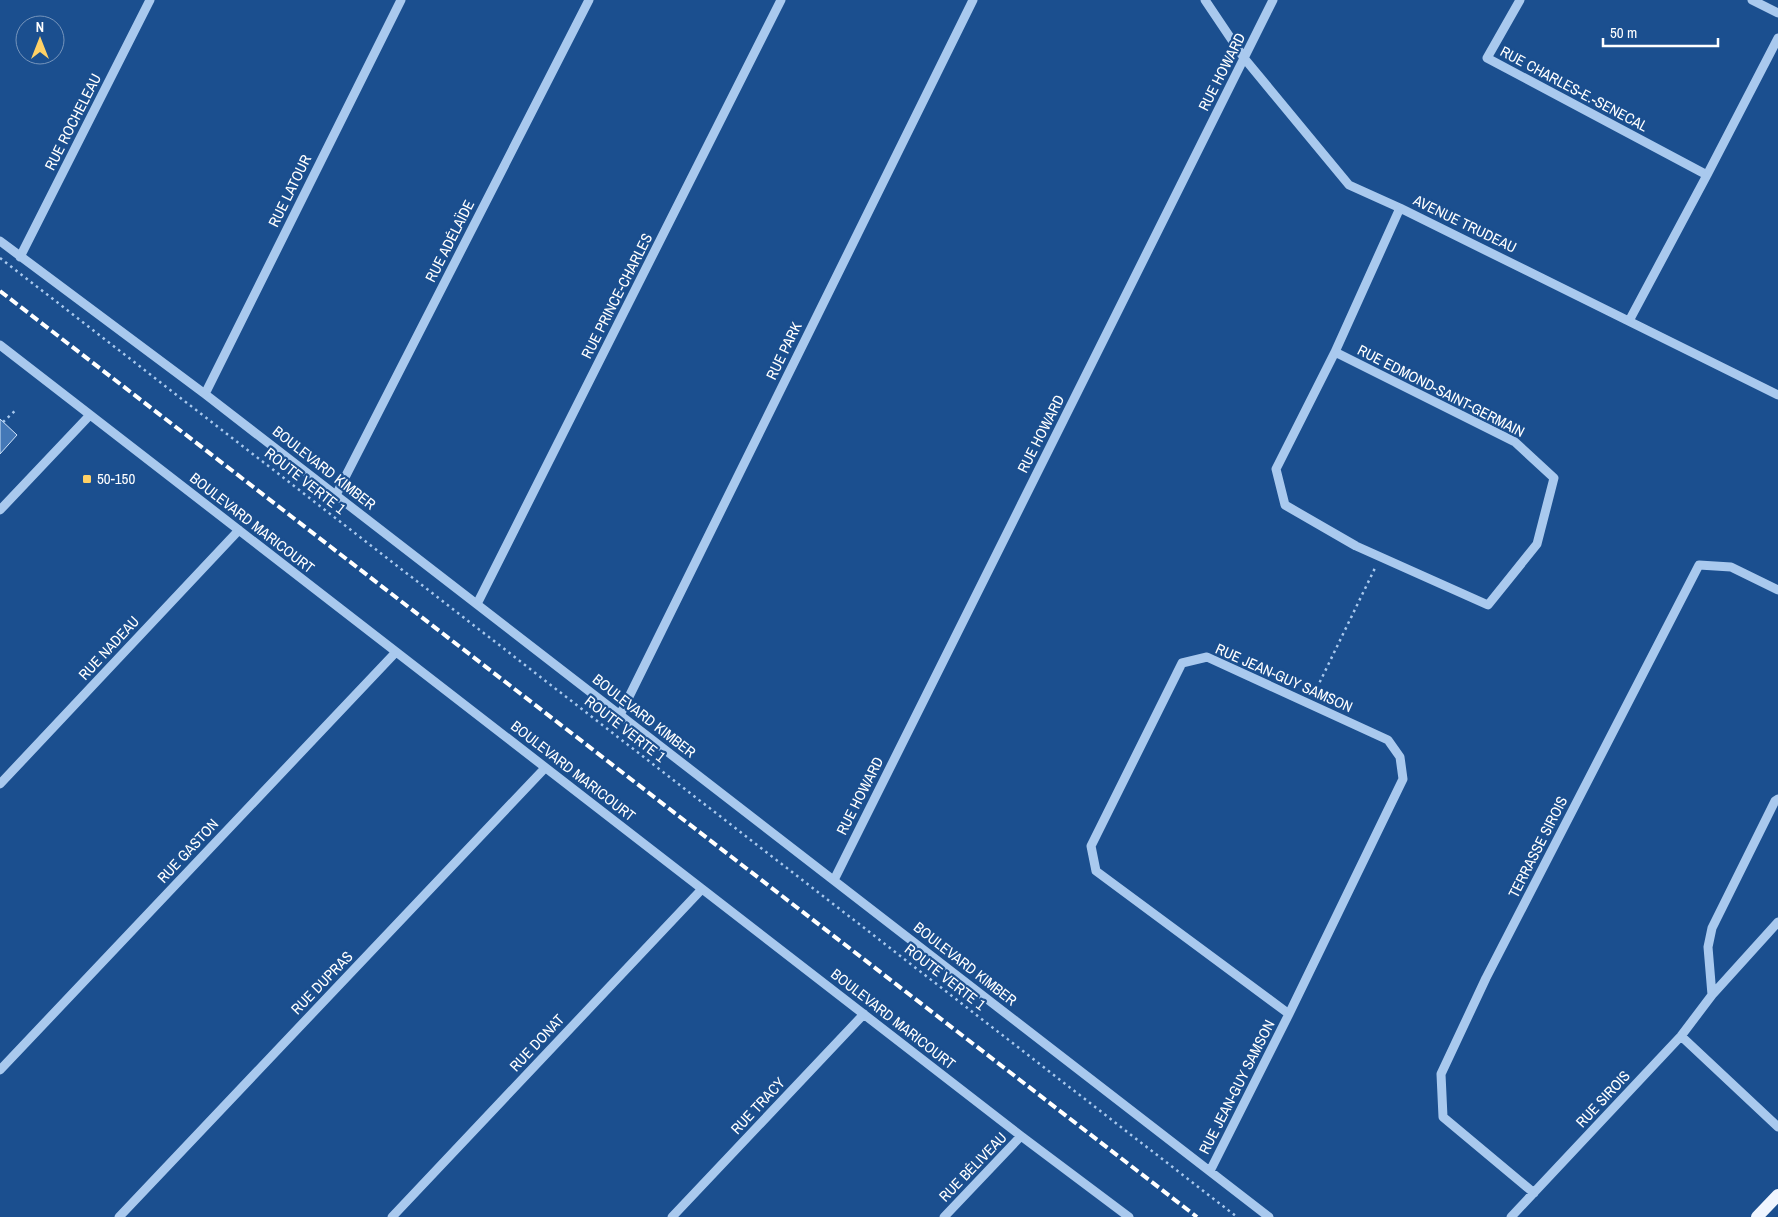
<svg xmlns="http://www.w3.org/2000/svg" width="1778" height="1217" viewBox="0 0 1778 1217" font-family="'Archivo Narrow',sans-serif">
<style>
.building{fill:#4478b7;stroke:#cfe3fa}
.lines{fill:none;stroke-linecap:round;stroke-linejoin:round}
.path{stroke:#a9c9ee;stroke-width:2.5;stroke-dasharray:2.5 4;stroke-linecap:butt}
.minor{stroke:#a9c9ee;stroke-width:9}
.major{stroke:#f0f6ff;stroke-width:12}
.rail{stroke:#fff;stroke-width:4;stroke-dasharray:9 4;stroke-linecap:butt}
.poi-dot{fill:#ffd166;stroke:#1b4f8f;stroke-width:2}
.labels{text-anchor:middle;stroke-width:4.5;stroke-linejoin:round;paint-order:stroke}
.street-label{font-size:15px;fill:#fff;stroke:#1b4f8f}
.poi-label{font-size:15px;fill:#fff;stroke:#1b4f8f;text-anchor:start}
</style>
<rect width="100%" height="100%" fill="#1b4f8f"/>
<path class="building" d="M0,419L17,435L0,454Z"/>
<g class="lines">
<path class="path" d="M0,258L1237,1217
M3,422L17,409
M1314,694L1376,566"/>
<path class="minor" d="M1205,0L1244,58L1349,185L1400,208L1778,395
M1520,0L1487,58L1707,175
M1752,0L1778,13
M0,241L205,394L1269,1217
M20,257L150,0
M1629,321L1707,175L1778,38
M0,345L1021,1136L1129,1217
M1335,352L1515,442L1554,478L1537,544L1488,605L1356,546L1285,505L1276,469L1335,352L1400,208
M205,394L401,0
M336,495L589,0
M0,510L90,415
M477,604L781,0
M620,715L973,0
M0,784L239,530
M834,880L1273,0
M1712,995L1708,947L1712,928L1775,801L1778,799
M1681,1036L1778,1127
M0,1070L396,652
M1210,1171L1289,1014L1403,779L1400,757L1388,740L1207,657L1182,663L1091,846L1096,871L1289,1014
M1534,1193L1443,1117L1441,1074L1486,978L1699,565L1731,567L1778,590
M119,1217L545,768
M392,1217L702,889
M672,1217L864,1014
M944,1217L1021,1136
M1511,1217L1681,1036L1712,995L1778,922"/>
<path class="major" d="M1757,1217L1778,1195"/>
<path class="rail" d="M0,291L1197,1217"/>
</g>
<rect class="poi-dot" x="82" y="474" width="10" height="10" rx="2.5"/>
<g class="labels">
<g class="street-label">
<text transform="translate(1222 72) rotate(-63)" y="5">RUE HOWARD</text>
<text transform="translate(1574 89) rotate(28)" y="5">RUE CHARLES-E.-SENECAL</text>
<text transform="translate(73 122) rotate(-63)" y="5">RUE ROCHELEAU</text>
<text transform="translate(290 191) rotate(-64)" y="5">RUE LATOUR</text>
<text transform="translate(1465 224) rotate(26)" y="5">AVENUE TRUDEAU</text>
<text transform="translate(450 241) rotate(-63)" y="5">RUE ADÉLAÏDE</text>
<text transform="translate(617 296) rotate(-63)" y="5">RUE PRINCE-CHARLES</text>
<text transform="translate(784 351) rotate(-64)" y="5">RUE PARK</text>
<text transform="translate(1441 391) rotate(27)" y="5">RUE EDMOND-SAINT-GERMAIN</text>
<text transform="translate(1041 434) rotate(-63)" y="5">RUE HOWARD</text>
<text transform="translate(324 468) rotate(38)" y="5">BOULEVARD KIMBER</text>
<text transform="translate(305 481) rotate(38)" y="5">ROUTE VERTE 1</text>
<text transform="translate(252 523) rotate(38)" y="5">BOULEVARD MARICOURT</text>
<text transform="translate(109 648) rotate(-47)" y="5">RUE NADEAU</text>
<text transform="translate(1284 678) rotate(24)" y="5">RUE JEAN-GUY SAMSON</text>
<text transform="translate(644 716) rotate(38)" y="5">BOULEVARD KIMBER</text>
<text transform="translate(625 729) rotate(38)" y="5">ROUTE VERTE 1</text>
<text transform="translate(573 771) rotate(38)" y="5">BOULEVARD MARICOURT</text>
<text transform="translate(860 796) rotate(-63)" y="5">RUE HOWARD</text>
<text transform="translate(1538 847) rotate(-63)" y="5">TERRASSE SIROIS</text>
<text transform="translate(188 851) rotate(-47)" y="5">RUE GASTON</text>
<text transform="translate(965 964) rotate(38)" y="5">BOULEVARD KIMBER</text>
<text transform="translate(945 977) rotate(38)" y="5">ROUTE VERTE 1</text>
<text transform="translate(322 983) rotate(-46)" y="5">RUE DUPRAS</text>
<text transform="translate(893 1019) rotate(38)" y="5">BOULEVARD MARICOURT</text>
<text transform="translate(537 1043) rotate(-47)" y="5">RUE DONAT</text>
<text transform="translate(1237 1087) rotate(-63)" y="5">RUE JEAN-GUY SAMSON</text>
<text transform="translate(1603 1099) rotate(-47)" y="5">RUE SIROIS</text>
<text transform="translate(758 1106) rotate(-47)" y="5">RUE TRACY</text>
<text transform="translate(973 1167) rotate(-46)" y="5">RUE BÉLIVEAU</text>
</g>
<g class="poi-label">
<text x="97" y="484">50-150</text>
</g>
</g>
<g transform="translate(40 40)"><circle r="24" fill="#1b4f8f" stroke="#7695bc"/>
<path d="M0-4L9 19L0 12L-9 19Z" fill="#ffd166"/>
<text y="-8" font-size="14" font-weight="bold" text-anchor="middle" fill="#ffffff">N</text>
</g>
<path d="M1603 38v8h115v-8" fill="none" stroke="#ffffff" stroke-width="2.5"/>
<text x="1610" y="38" font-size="15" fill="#ffffff" stroke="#1b4f8f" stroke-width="4" paint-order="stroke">50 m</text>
</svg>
